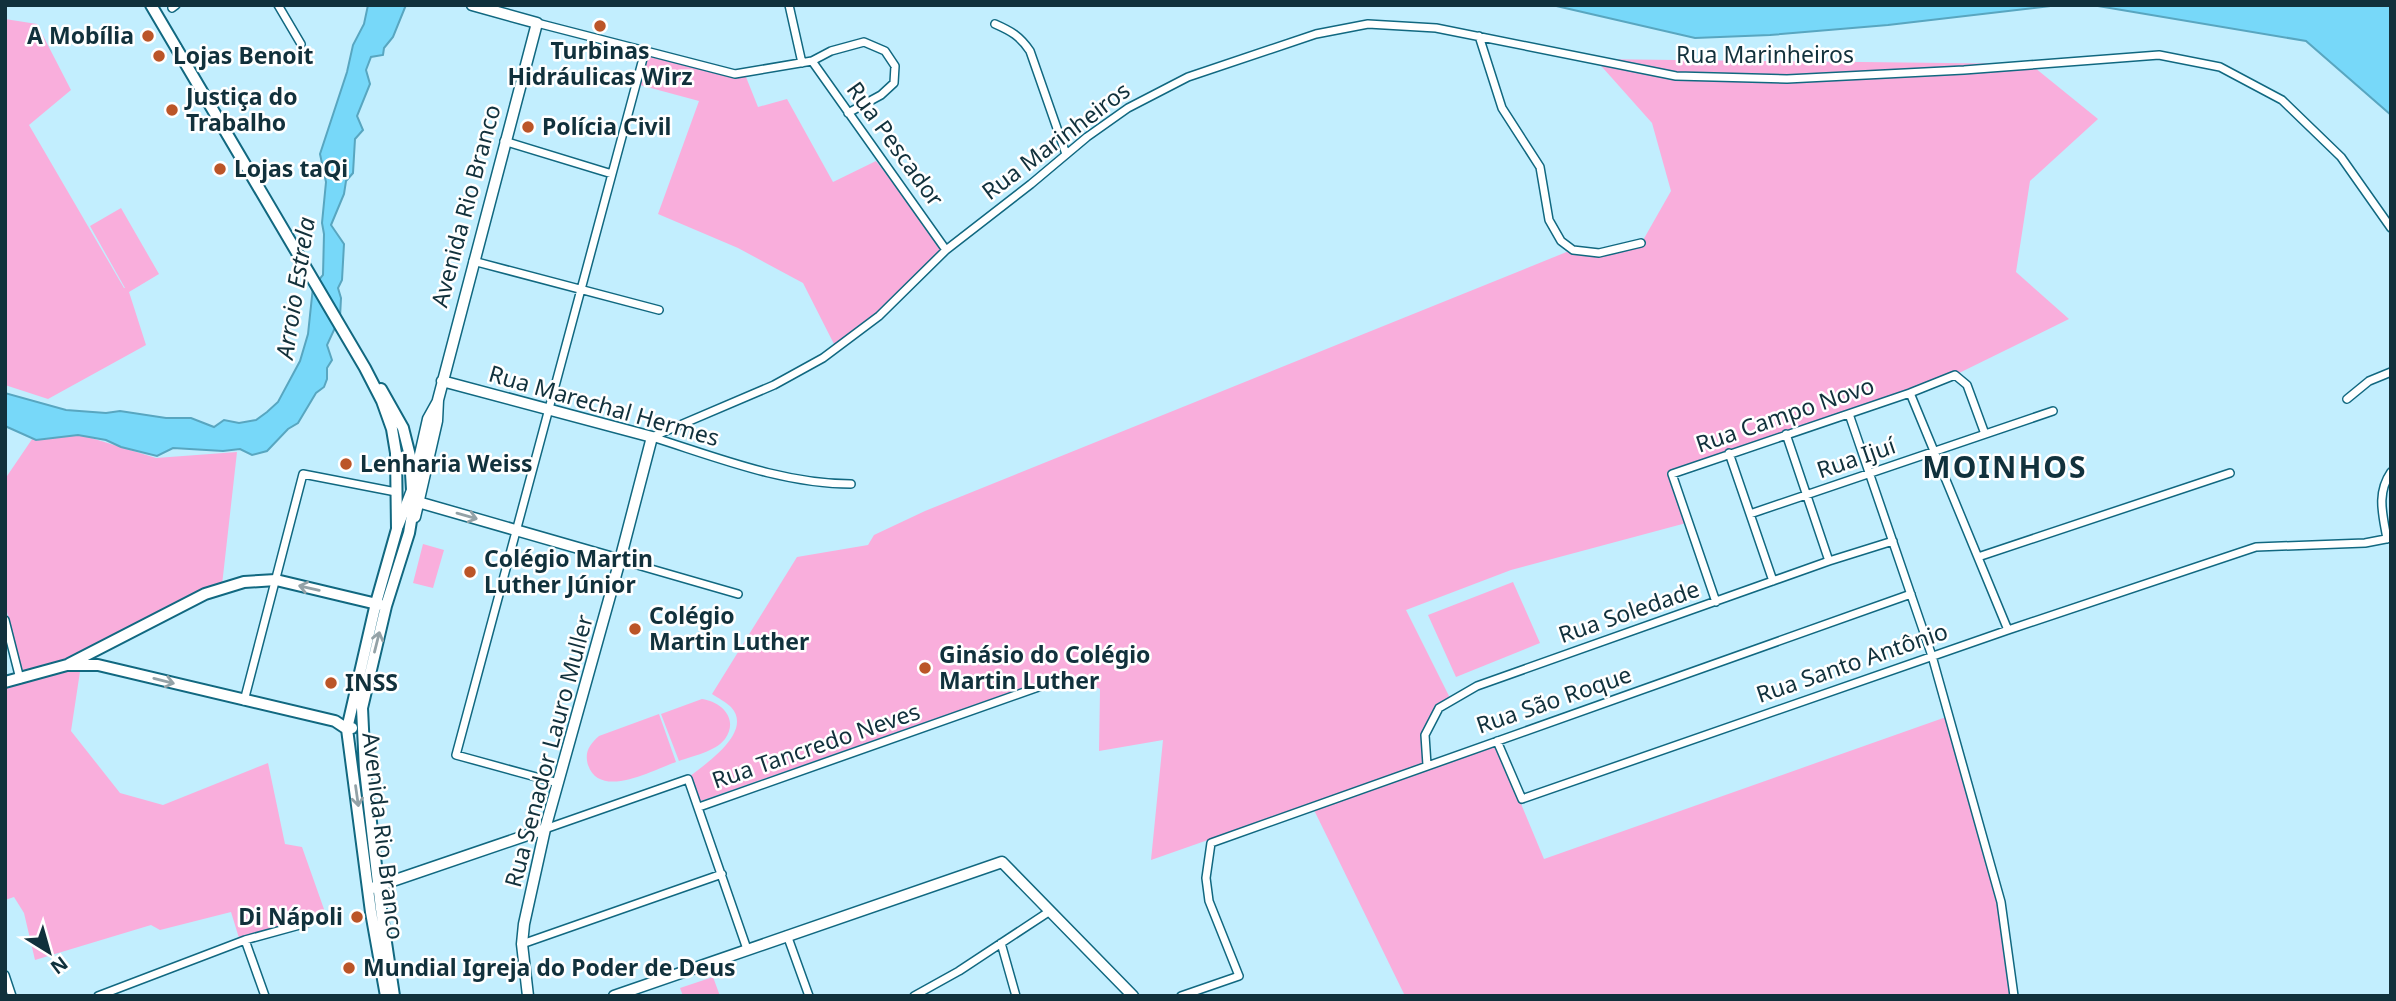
<svg xmlns="http://www.w3.org/2000/svg" width="2396" height="1001" viewBox="0 0 2396 1001" font-family="'Noto Sans',sans-serif">
<style>
.green{fill:#f9aedc}
.water{fill:#77d8f9;stroke:#58a6c0;stroke-width:2}
.lines{fill:none;stroke-linecap:round;stroke-linejoin:round}
.minor-casing{stroke:#116880;stroke-width:10}
.tertiary-casing{stroke:#116880;stroke-width:13}
.secondary-casing{stroke:#116880;stroke-width:14}
.minor{stroke:#fff;stroke-width:7}
.tertiary{stroke:#fff;stroke-width:10}
.secondary{stroke:#fff;stroke-width:10}
.oneway{stroke:#94a2a7}
.poi-dot{fill:#bb5528;stroke:#fff;stroke-width:2.5}
.labels{text-anchor:middle;stroke-width:5;stroke-linejoin:round;paint-order:stroke}
.poi-label{font-size:23px;font-weight:bold;fill:#11313c;stroke:#fff;text-anchor:start}
.street-label{font-size:23px;fill:#11313c;stroke:#fff}
.water-label{font-size:24px;font-style:italic;fill:#13313b;stroke:#fff}
.district-label{font-size:30px;font-weight:bold;letter-spacing:2px;fill:#11313c;stroke:#fff}
</style>
<rect width="100%" height="100%" fill="#c2eefe"/>
<path class="green" d="M5,19L37,24L71,90L29,125L124,288H125L90,226L121,208L159,274L129,292L146,345L48,399L5,385Z
M645,51L744,72L758,107L787,99L833,182L876,161L946,250L879,316L836,348L803,283L738,248L658,214L699,101L636,84Z
M1595,59L2030,64L2098,119L2030,181L2016,272L2069,319L1955,375L1673,472L1690,522L1511,570L1406,610L1451,700C1425,715 1426,737 1427,763L1151,860L1163,740L1099,751L1100,689L1065,673L698,802L689,777C705,764 754,732 731,707C726,702 718,698 712,694L797,557L868,545L874,535L925,511L1574,249L1599,252L1642,242L1671,191L1652,123Z
M43,423L156,458L237,452L222,585L68,662L23,675L5,604V479Z
M423,544L444,550L433,588L413,583Z
M1513,582L1540,643L1456,677L1428,615Z
M81,665L71,731L120,793L163,805L268,763L285,844L302,847L325,912L239,938L231,912L160,930L151,925L35,960L24,913L14,897L5,900V688Z
M702,699C722,702 739,719 725,739C715,752 692,756 679,761L661,714Z
M659,714L676,762C653,770 600,800 588,765C584,752 590,744 599,736Z
M1949,716L2001,902L2014,996H1405L1314,810L1496,744L1544,859Z
M713,977L720,996H683L680,988Z"/>
<path class="water" d="M368,5H406L393,37L384,48L383,55L371,57L366,70L370,84L357,116L363,130L355,139L353,173L346,181L344,194L331,225L344,244L342,280L338,288L341,298L340,317L327,345L332,360L327,368V379L324,387L316,393L298,423L288,429L267,451L252,455L240,449L223,451L173,448L157,456L121,447L106,440L78,435L36,440L5,426V393L66,410L106,413L120,411L166,418H191L214,427L224,420L239,423L256,420L267,412L278,402L300,361L308,334L313,287L323,275L324,234L322,223L326,182L320,154L347,72L353,45L364,24Z
M1552,5H2059L1888,25L1770,35L1695,38Z
M2092,5H2391V115L2306,41Z"/>
<g class="lines">
<g class="minor-casing">
<path id="minor" d="M278,5L301,44
M789,5L802,63
M172,8L176,5
M537,23L735,74L812,61L831,51L864,42L885,51L895,66L894,83L881,95L848,113
M995,24C1011,31 1020,36 1030,51L1066,154
M1479,36L1502,108L1540,167L1549,220L1561,241L1573,250L1599,253L1641,243
M812,61L946,250
M504,141L612,174
M473,261L659,310
M1910,393L2008,630
M2347,399L2369,381L2391,372
M1849,414L1932,656L2001,902L2014,996
M1786,434L1829,561
M652,437L774,385L823,358L879,316L946,250L1031,184L1087,137L1128,108L1188,77L1316,34L1368,24L1436,28L1676,76L1787,79L1964,70L2159,55L2220,67L2282,100L2341,157L2391,228
M652,437C716,457 783,484 851,484
M1729,453L1773,581
M1750,514L2053,411
M2387,539C2383,515 2376,494 2391,472
M1978,557L2230,473
M620,560L738,594
M1716,602L1672,474L1910,393L1955,375L1967,385L1985,434
M5,620L20,679
M244,701L303,474L396,492
M1497,741L1522,799L2008,630L2256,547L2365,543L2391,538
M1427,765L1425,735L1439,708L1477,686L1829,561L1893,541
M558,783L456,755L645,51
M699,807L1064,678
M545,829L688,779L747,949
M787,935L809,996
M245,940L265,996
M1001,943L1016,996
M522,944L722,874
M5,975L12,996
M98,996L245,940L307,923
M914,996L959,971L1050,911
M1181,996L1239,976L1209,901L1206,878L1211,843L1911,594"/>
</g>
<g class="tertiary-casing">
<path id="tertiary" d="M442,381L652,437L620,560L545,829L524,924L522,944L528,996
M418,502L620,560
M415,517L437,421L438,400L537,23L472,5
M398,526L412,490L428,419L438,401
M372,888L545,829
M614,996L1002,862L1133,996"/>
</g>
<g class="secondary-casing">
<path id="secondary" d="M151,5L365,368L382,401L392,429L396,453L397,529L376,603L347,729L371,912L386,996
M381,389L403,428L410,456L412,490V515L409,533L386,606L362,708L365,770L381,909L394,996
M69,664L205,594L244,582L276,580L381,605
M5,682L67,665H98L335,721L347,729L352,728"/>
</g>
<use href="#minor" class="minor"/>
<use href="#tertiary" class="tertiary"/>
<use href="#secondary" class="secondary"/>
</g>
<defs><path id="oneway-shaft" d="M-6 0H5M1.5-3L5.5 0L1.5 3" fill="none" stroke-width="1.6" stroke-linecap="round" stroke-linejoin="round" transform="scale(1.75)"/></defs>
<g class="oneway">
<use href="#oneway-shaft" transform="translate(467 516) rotate(16)"/>
<use href="#oneway-shaft" transform="translate(309 588) rotate(-167)"/>
<use href="#oneway-shaft" transform="translate(377 642) rotate(-76)"/>
<use href="#oneway-shaft" transform="translate(164 681) rotate(14)"/>
<use href="#oneway-shaft" transform="translate(357 796) rotate(82)"/>
</g>
<g class="poi-dot">
<circle cx="600" cy="26" r="7"/>
<circle cx="148" cy="36" r="7"/>
<circle cx="159" cy="56" r="7"/>
<circle cx="172" cy="110" r="7"/>
<circle cx="528" cy="127" r="7"/>
<circle cx="220" cy="169" r="7"/>
<circle cx="346" cy="464" r="7"/>
<circle cx="470" cy="572" r="7"/>
<circle cx="635" cy="629" r="7"/>
<circle cx="925" cy="668" r="7"/>
<circle cx="331" cy="683" r="7"/>
<circle cx="357" cy="917" r="7"/>
<circle cx="349" cy="968" r="7"/>
</g>
<g class="labels">
<g class="poi-label">
<text x="134" y="44" text-anchor="end">A Mobília</text>
<text x="600" y="59" text-anchor="middle">Turbinas<tspan x="600" dy="26">Hidráulicas Wirz</tspan></text>
<text x="173" y="64">Lojas Benoit</text>
<text x="186" y="105">Justiça do<tspan x="186" dy="26">Trabalho</tspan></text>
<text x="542" y="135">Polícia Civil</text>
<text x="234" y="177">Lojas taQi</text>
<text x="360" y="472">Lenharia Weiss</text>
<text x="484" y="567">Colégio Martin<tspan x="484" dy="26">Luther Júnior</tspan></text>
<text x="649" y="624">Colégio<tspan x="649" dy="26">Martin Luther</tspan></text>
<text x="939" y="663">Ginásio do Colégio<tspan x="939" dy="26">Martin Luther</tspan></text>
<text x="345" y="691">INSS</text>
<text x="343" y="925" text-anchor="end">Di Nápoli</text>
<text x="363" y="976">Mundial Igreja do Poder de Deus</text>
</g>
<g class="street-label">
<text x="1765" y="63">Rua Marinheiros</text>
<text transform="translate(1056 141) rotate(-37)" y="8">Rua Marinheiros</text>
<text transform="translate(895 144) rotate(54)" y="8">Rua Pescador</text>
<text transform="translate(466 206) rotate(-75)" y="8">Avenida Rio Branco</text>
<text transform="translate(604 406) rotate(16)" y="8">Rua Marechal Hermes</text>
<text transform="translate(1785 415) rotate(-19)" y="8">Rua Campo Novo</text>
<text transform="translate(1856 458) rotate(-19)" y="8">Rua Ijuí</text>
<text transform="translate(1629 612) rotate(-19)" y="8">Rua Soledade</text>
<text transform="translate(1852 663) rotate(-19)" y="8">Rua Santo Antônio</text>
<text transform="translate(1554 700) rotate(-19)" y="8">Rua São Roque</text>
<text transform="translate(816 746) rotate(-19)" y="8">Rua Tancredo Neves</text>
<text transform="translate(549 751) rotate(-75)" y="8">Rua Senador Lauro Muller</text>
<text transform="translate(383 836) rotate(83)" y="8">Avenida Rio Branco</text>
</g>
<g class="water-label">
<text transform="translate(296 288) rotate(-81)" y="8">Arroio Estrela</text>
</g>
<g class="district-label">
<text x="2005" y="478">MOINHOS</text>
</g>
</g>
<rect width="2396" height="1001" fill="none" stroke="#11313c" stroke-width="14"/>
<g transform="translate(49 952) rotate(143)" stroke="#ffffff" stroke-width="5" paint-order="stroke">
<path d="M0-5L12 26L0 18L-12 26Z" fill="#11313c"/>
<text y="-10" font-size="19" font-weight="bold" text-anchor="middle" fill="#11313c">N</text>
</g>
</svg>
